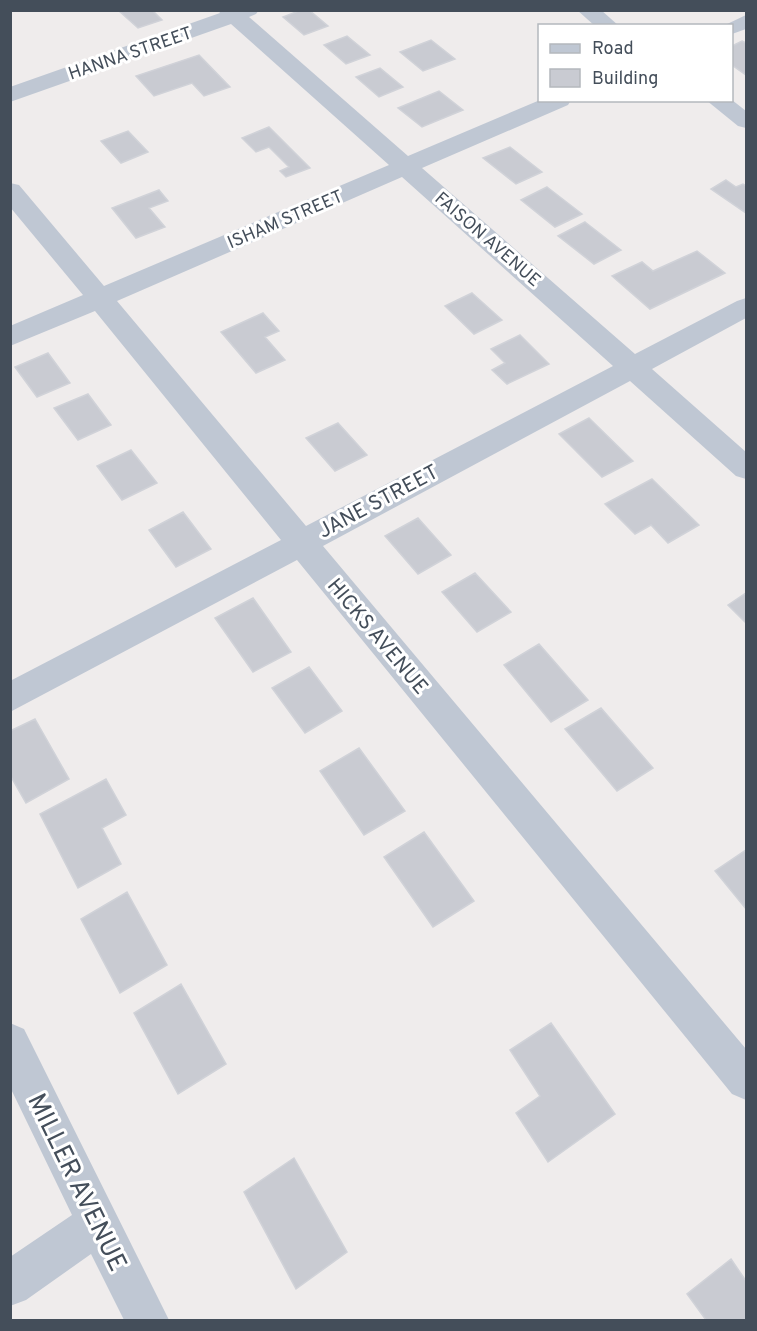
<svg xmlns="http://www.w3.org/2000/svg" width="757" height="1331" viewBox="0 0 757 1331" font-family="Overpass,sans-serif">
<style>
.building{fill:#c9cbd2;stroke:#d0d2d8;stroke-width:1.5}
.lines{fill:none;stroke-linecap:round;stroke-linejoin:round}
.street{fill:#bfc7d3;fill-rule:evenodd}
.labels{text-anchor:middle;stroke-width:6;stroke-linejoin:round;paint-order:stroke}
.far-street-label{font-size:18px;fill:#444e5a;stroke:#fff}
.street-label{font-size:21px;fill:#444e5a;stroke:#fff}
.near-street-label{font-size:26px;fill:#444e5a;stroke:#fff}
</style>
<rect width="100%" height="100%" fill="#efecec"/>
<path class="building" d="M152,10L162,20L138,28L119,11Z
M301,10H309L328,26L304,35L283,17Z
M347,36L370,55L346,64L324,45Z
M431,40L455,59L423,71L400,52Z
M742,41L746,43V75L732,65V46Z
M199,55L230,87L204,96L192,83L154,96L136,76Z
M380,68L403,87L379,97L356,77Z
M439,91L463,110L422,127L398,108Z
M269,127L310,168L286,177L280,171L289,167L269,147L256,152L242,138Z
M128,131L148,152L121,163L101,141Z
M510,147L542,172L516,184L483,158Z
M726,180L736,187L743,184L746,186V213L711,189Z
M547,187L582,214L555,227L521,200Z
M159,190L168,201L149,208L165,227L136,238L112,208Z
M585,222L621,250L594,264L558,236Z
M697,251L725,273L650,309L612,276L642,262L653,271Z
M472,293L502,320L474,334L445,306Z
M263,313L279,331L265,337L285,360L256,373L221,332Z
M520,335L549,364L507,384L492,370L505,363L491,349Z
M48,353L70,383L37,397L15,367Z
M88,394L111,425L78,440L54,408Z
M589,418L633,461L602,477L559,434Z
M338,423L367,455L335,471L306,438Z
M131,450L157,483L122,500L97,466Z
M652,479L699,525L668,543L651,525L635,534L605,504Z
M183,512L211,549L176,567L149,530Z
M418,518L451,555L418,574L385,536Z
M475,573L511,612L477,632L442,592Z
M746,593V623L728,605Z
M253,598L291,652L253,672L215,618Z
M539,644L588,700L551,722L504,665Z
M309,667L342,711L305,733L272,688Z
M601,708L653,768L617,791L565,729Z
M35,719L69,779L26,803L10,775V731Z
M359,748L405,811L364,835L320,771Z
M106,779L126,815L102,828L121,864L78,888L40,814Z
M424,832L474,901L433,927L384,857Z
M746,850V909L715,871Z
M127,892L167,965L120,993L81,919Z
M181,984L226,1064L178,1094L134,1013Z
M551,1023L615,1114L548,1162L516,1113L540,1096L510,1050Z
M294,1158L347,1252L296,1289L244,1192Z
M731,1259L746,1281V1320H706L687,1294Z"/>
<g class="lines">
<path class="street" d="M218,10H259L256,14L249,17L408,156L540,100H571L568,105L422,168L635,354L737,301L746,298V318L652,369L746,452V479L736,476L630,381L323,546L746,1049V1100L732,1094L297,560L10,712V681L281,540L95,311L10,346V326L83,295L10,207V183L19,185L104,286L389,165L231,24L10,102V87L220,13ZM402,177L613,366L306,526L117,301Z
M577,10H601L619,26H595Z
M746,15V29L732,34V26H723Z
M706,100H732L746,111V128L738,126Z
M10,1023L24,1029L169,1320H124L91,1254L26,1300L10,1306V1257L72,1215L10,1087Z"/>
</g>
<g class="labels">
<g class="far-street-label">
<text transform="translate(130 53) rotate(-19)" y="6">HANNA STREET</text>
<text transform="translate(285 219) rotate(-23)" y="6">ISHAM STREET</text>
<text transform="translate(488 239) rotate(41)" y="6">FAISON AVENUE</text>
</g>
<g class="street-label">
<text transform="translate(378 501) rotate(-28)" y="7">JANE STREET</text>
<text transform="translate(378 636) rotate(50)" y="7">HICKS AVENUE</text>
</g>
<g class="near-street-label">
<text transform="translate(78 1182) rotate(64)" y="9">MILLER AVENUE</text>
</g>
</g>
<rect width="757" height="1331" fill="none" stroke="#444e5a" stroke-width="24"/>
<rect x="538" y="24" width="195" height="78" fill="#ffffff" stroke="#b4b8bd" stroke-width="1.5"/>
<rect x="550" y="44" width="30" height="9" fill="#bfc7d3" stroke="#b4b8bd" stroke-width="1.5"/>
<text x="592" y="54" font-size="18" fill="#444e5a">Road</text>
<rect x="550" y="69" width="30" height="18" fill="#c9cbd2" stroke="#b4b8bd" stroke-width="1.5"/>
<text x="592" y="84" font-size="18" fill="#444e5a">Building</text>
</svg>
